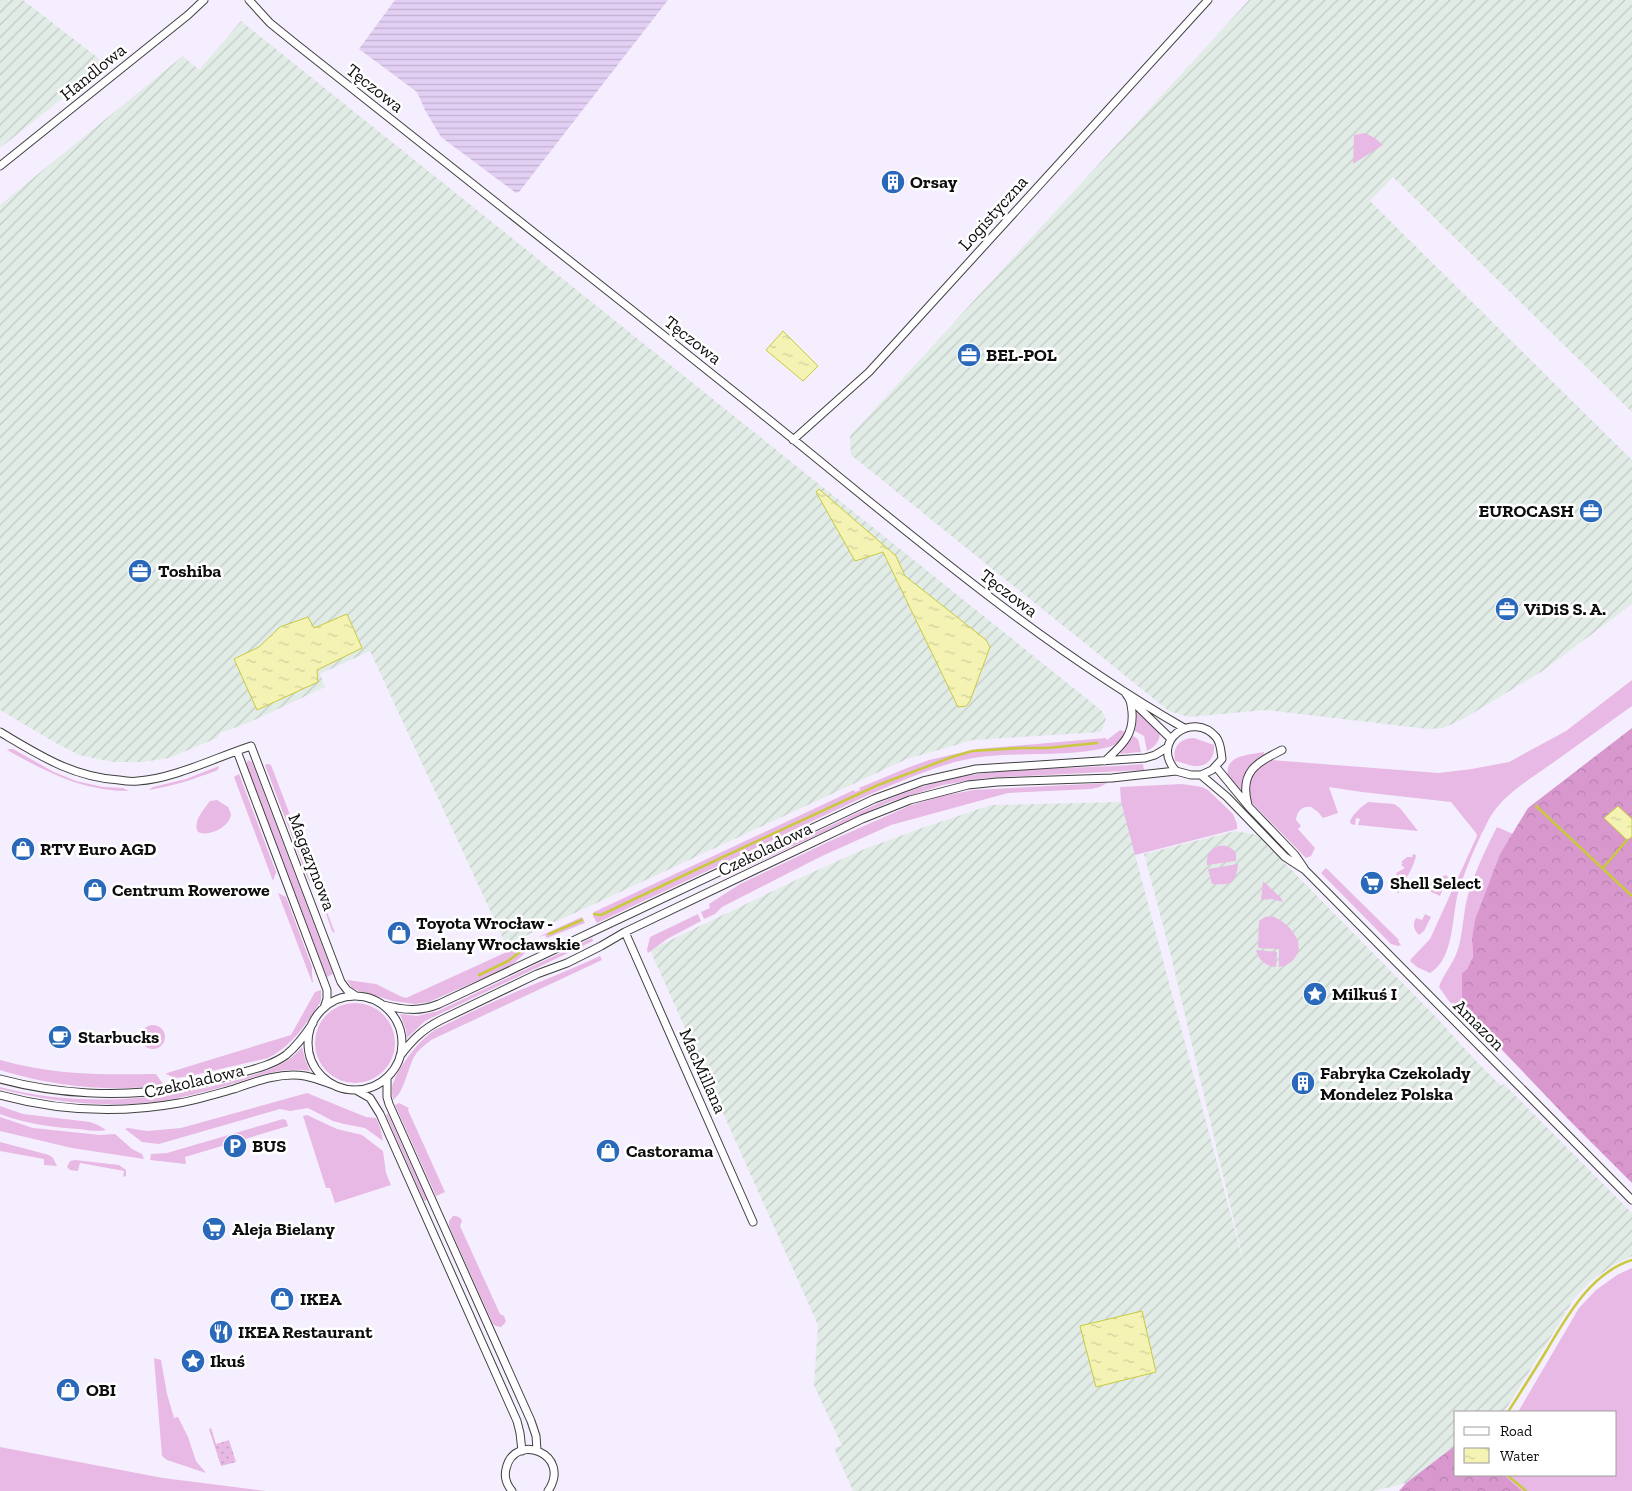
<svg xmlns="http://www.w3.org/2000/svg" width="1632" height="1491" viewBox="0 0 1632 1491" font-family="'Zilla Slab',serif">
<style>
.industrial{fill:url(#industrial-furrows)}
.farmland{fill:url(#farmland-rules)}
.grass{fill:#e8b9e4}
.forest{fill:url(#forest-crowns)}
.garden{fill:url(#garden-dots)}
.water{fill:url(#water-ripples);stroke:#c9c93e}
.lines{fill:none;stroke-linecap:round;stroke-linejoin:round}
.stream{stroke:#c9c93e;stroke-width:2.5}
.minor-casing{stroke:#404040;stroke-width:9}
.minor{stroke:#fff;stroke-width:7}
.labels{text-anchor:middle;stroke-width:5;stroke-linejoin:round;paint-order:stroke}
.street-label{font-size:18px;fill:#0d0d0d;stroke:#fff}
.poi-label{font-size:18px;font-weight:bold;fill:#0d0d0d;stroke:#fff;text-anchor:start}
</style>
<defs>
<pattern id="industrial-furrows" width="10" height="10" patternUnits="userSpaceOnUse" patternTransform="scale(1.25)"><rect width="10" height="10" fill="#e2ece7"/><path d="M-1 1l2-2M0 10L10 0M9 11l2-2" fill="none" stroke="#c1c9c5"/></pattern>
<pattern id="farmland-rules" width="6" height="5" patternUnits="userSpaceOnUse" patternTransform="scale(1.25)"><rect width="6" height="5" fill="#e2cff3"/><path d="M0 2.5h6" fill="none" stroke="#c1b1cf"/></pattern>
<pattern id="forest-crowns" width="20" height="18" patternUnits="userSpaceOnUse" patternTransform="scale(1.25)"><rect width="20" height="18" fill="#d898ce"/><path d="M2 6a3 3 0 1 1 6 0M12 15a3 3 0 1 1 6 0" fill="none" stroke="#b882b0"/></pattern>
<pattern id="garden-dots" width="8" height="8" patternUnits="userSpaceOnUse" patternTransform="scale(1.25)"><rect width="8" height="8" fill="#e8b9e4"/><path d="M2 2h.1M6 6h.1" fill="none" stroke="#c69ec2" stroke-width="1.8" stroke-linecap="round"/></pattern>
<pattern id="water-ripples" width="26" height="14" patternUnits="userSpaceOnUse" patternTransform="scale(1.25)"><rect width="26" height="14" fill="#f4f3b4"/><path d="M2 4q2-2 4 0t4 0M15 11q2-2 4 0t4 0" fill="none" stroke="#d0cf9a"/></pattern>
</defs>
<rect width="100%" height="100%" fill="#f5eefe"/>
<path class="industrial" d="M0,0H23L106,64L0,148Z
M1249,0H1632V412L1393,177L1370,201L1632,460V604L1544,670L1463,719L1443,728L1428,729L1266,710L1189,717L1169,711L851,455L850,436Z
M241,21L1101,710L1106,719L1101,732L973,740L907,759L506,945L370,651L320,674L325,687L248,723L220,733L217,738L169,758L143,762H113L79,755L56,743L0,710V205L183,56L199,70Z
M1121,802L1247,1276L1170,952L1144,854L1235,831L1257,835L1435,1016L1476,1061L1501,1086L1504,1084L1632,1213V1256L1612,1266L1592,1280L1572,1301L1568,1309L1564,1311L1565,1314L1504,1412H1456V1445L1406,1483L1374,1491H853L834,1448L842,1446L814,1385L818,1325L650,950L802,877L862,850L922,828L991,805Z"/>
<path class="farmland" d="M395,0H668L519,192L516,193L441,137L425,110L417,92L359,49Z"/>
<path class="grass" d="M1365,133L1375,138L1383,145L1353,164L1354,135Z
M1632,680V706C1606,725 1580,743 1554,762C1532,778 1503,794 1489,819C1478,840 1468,863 1460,886C1451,911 1456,958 1430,973L1417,967L1410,961L1411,959L1430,939L1477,836L1476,833L1451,802L1362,792L1329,787L1338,813L1323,818L1318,812L1311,807C1302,806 1297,811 1296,820L1301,826L1298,829L1315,848L1311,856L1306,858L1252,803L1248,790L1249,781L1257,769L1271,760L1438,773L1472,769L1509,762L1566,731Z
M1136,709L1159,730C1162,740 1155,747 1147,751L1144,736L1135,731L1137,718Z
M1120,730L1126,732C1122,739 1117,745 1109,747C1060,760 1005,748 955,762C904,777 851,803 802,826C733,859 665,891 597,923L593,916L594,912L854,790L855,792L860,790L859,788L907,768L929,760L977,749L1106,738L1107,740Z
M1133,736L1138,739L1141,752L1119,754Z
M1194,738L1214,745C1215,756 1209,767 1195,766C1189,766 1182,762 1175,761C1172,747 1180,738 1194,738Z
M9,749H13L54,772L76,781L103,787L123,788L129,791C82,791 47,772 7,750Z
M1264,752V754C1249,762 1243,775 1241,790L1239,791L1228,776C1224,755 1249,755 1264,752Z
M248,760L252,762L333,974L327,977L246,764Z
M268,764L271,765L335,933L332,931L320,896L308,879L265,765Z
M1143,764L1144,770L985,778L943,785L887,803L722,879L736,870C769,854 803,838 836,823C873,805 910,788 950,779C1013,765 1079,770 1143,764Z
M219,766L218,770C195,779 173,786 149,790L153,787L186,779Z
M239,774L276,872L273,881L234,777Z
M1107,783L1100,787L1091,789L1008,793L891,825L822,856L722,907L715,914L704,919L701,912L710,908L709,904L740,884L830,841L909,806L942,796L974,790Z
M1182,784L1202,787L1208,790L1233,814L1237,824V829L1135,855L1121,802L1120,787Z
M217,800L228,807L231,814C230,827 209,837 198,832C192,822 204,809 210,801Z
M1368,802L1394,804L1400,808L1418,831L1358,825L1360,819L1356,818L1355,825L1351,824L1350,821C1354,813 1361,807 1368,802Z
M1497,827L1513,834L1500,854L1472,939L1473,957L1467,969L1462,973V1008L1459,1011L1448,1000L1439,987C1443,974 1454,963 1458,949C1463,933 1463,915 1467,899C1472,878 1487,846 1497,827Z
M1219,846C1227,845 1231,847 1236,853V861L1207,865C1206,855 1210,849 1219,846Z
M1413,854L1416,855C1415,866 1403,883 1398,894L1395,883L1398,878L1396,873L1405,868L1401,865L1403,863L1401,862L1407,857H1412Z
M1238,864C1236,885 1230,885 1212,884L1208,869Z
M1326,868L1399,940L1398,941L1401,945L1398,946L1391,944L1321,873Z
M1446,875L1448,877L1440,896L1427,890L1431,882Z
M1263,881L1281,898L1283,902L1272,899L1261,900Z
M278,893L286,897L312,967V975L313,982H312Z
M698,914L701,921L667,939L648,953L647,950L650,937Z
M1425,914L1431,917L1424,931L1419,935C1414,930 1412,925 1416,918L1422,920Z
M1271,916C1280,918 1293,929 1297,939C1303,952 1292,966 1279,967V949L1258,948L1259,921L1265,917Z
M582,917L585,923L547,938L545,935L538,937Z
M592,938L593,941L425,1021L407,1038L406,1030L400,1014L417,1016L438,1011Z
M535,939L537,942L512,965L429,1002L415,1004L393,1001L359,991L352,988L347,980L376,984L400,996L406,998Z
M1256,950L1277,952L1276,967C1265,966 1259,960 1256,950Z
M600,956L602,960L431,1040C425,1045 418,1050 414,1057C408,1068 404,1093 393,1100C392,1093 391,1087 394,1081C401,1064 419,1040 435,1030C446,1024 458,1019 469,1013C512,992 557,976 600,956Z
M321,990V999L320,1003C305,1025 292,1046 268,1058L190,1076L175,1078L166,1074L167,1073L291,1035L315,992Z
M315 1043a40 40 0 1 1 80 0a40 40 0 1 1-80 0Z
M141 1037a12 12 0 1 1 24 0a12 12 0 1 1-24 0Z
M302,1047L305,1059L310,1071C283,1066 258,1076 232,1084C213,1090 193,1095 173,1099C116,1110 56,1103 0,1089V1087C77,1108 167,1101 244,1078C265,1071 287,1066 302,1047Z
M0,1060C53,1075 102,1075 156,1074L163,1084C114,1094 47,1085 0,1070Z
M307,1093L366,1117L376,1118L380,1127L383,1141L365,1128L344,1124L333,1121L308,1108L290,1111L280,1109L159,1144L142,1142L125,1129L128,1128L147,1131L181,1128Z
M399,1103L409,1108L408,1110L445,1192L436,1196L395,1105Z
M0,1106L23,1114L90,1122L98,1125L106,1130C97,1132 87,1130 78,1129C51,1127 26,1124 0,1114Z
M388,1114L427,1200L424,1201L386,1115Z
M307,1115L337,1129L362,1135L383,1151L386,1173L391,1185L335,1203L330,1188H326L303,1116Z
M0,1117L33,1128L100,1135L115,1134L132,1149L142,1154L144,1159L72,1148L0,1131Z
M283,1119L286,1120L288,1126L185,1157L186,1164L150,1160L151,1154L167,1153Z
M0,1142L49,1155L53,1158L57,1166L44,1165V1159L0,1151Z
M75,1160L119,1165L126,1170V1176L123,1177L124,1171L80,1163L78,1171L70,1170L67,1167L70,1161Z
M453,1216C457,1216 461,1217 462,1221L460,1226L500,1314L504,1316L506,1321L505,1323L501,1327L496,1326L493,1324L449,1226V1221Z
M1632,1268V1491H1522L1504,1475H1616V1412H1518L1579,1308L1596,1290L1617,1275Z
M154,1358L161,1360L167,1394L174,1418L178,1417L188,1437L196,1461L206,1473L167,1460L162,1456Z
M0,1447L163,1478L266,1491H0Z"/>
<path class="forest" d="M1632,728V1183L1569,1120L1462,1008V973L1467,969L1473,957L1472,939L1475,920L1500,854L1528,808Z
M1456,1445V1475H1504L1522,1491H1399L1406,1483Z"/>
<path class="garden" d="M211,1428L216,1444L229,1440L236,1462L221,1466L209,1429Z"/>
<path class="water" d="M783,331L818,366L803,381L766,350Z
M819,489L896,556L905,576L986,640L990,647L970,701L966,706L958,707L883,552L855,561L816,492Z
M347,614L362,648L317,670L318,682L257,710L234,659L259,647L280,627L308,617L314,628Z
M1618,806L1632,819V837L1627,840L1604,818Z
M1142,1311L1156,1372L1096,1387L1080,1326Z"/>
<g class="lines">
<path class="stream" d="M1536,806L1632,896
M1603,868L1627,840
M594,914L601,915L693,871L878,785L952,757L972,751L1020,748H1047L1097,743
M549,934L582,920
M479,975L508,961L534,941
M1508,1412C1520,1393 1533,1373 1545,1353C1566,1318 1590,1273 1632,1260
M1507,1475L1526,1491"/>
<g class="minor-casing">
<path id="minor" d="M249,0L270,23L296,44C444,162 594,279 742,398C886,513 1024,636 1184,728
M0,166L188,15L204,0
M793,440L869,372L1208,0
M1130,699L1170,738
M0,732C39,755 72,777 119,780C125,781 132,782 138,781C173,779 217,757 251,746L341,982L347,990L356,996
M237,751L327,990V999L324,1008
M1105,761C1121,746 1134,736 1132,712C1131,704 1131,700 1126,694
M1216,767L1249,807L1295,855L1304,868
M1201,775L1227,797L1285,857L1305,870L1632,1200
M1248,805C1239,772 1256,763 1282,750
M625,932L753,1222
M308 1043a47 47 0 1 1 94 0a47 47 0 1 1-94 0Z
M383,1005C403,1010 420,1012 439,1004L874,799L923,781L976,769L1145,758L1155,755L1168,747
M400,1056C412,1040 423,1029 441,1020L537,974L567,963L601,946L625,932L862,819L910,800L968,785L997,782L1112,778L1176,771L1191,775H1201L1212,770L1222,759C1221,752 1221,743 1216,737C1193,710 1149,741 1176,771
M387,1078V1097L389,1104L531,1421L536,1436L537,1450
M0,1079C56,1094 119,1098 177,1088C196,1085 214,1080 233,1075C250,1070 271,1066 286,1055C297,1046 305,1035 313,1023
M356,1090L370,1098L380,1114L517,1421L520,1433L522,1451
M0,1095C59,1111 119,1114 179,1103C197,1100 216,1094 234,1089C257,1081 281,1072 305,1076C315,1078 325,1082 334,1085
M512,1491C507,1485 504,1477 506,1469C514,1431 573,1454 548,1491"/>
</g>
<use href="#minor" class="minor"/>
</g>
<defs>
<g id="building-disc" transform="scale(1.25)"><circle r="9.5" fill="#2a69b9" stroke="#fff"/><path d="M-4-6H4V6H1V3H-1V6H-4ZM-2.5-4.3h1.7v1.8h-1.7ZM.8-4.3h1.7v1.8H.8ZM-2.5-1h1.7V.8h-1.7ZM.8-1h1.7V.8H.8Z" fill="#fff"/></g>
<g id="office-disc" transform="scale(1.25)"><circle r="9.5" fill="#2a69b9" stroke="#fff"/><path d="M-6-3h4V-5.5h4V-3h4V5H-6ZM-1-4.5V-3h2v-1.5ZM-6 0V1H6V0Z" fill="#fff"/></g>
<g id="shop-disc" transform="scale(1.25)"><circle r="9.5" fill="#2a69b9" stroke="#fff"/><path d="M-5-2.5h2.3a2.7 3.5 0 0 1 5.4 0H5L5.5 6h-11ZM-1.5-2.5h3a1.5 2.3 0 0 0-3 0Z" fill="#fff"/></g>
<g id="supermarket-disc" transform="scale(1.25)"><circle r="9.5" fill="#2a69b9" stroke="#fff"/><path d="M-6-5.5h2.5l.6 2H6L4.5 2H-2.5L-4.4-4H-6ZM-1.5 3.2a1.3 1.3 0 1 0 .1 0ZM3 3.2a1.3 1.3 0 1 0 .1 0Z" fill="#fff"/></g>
<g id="sight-disc" transform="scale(1.25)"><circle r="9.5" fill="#2a69b9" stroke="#fff"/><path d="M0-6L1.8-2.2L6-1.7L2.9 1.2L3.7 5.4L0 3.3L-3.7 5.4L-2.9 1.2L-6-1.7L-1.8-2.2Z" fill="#fff"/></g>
<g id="cafe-disc" transform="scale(1.25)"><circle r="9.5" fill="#2a69b9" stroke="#fff"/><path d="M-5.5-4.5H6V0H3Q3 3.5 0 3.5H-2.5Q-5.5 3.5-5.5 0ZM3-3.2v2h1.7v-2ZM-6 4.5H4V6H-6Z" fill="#fff"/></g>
<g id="parking-disc" transform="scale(1.25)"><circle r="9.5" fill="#2a69b9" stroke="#fff"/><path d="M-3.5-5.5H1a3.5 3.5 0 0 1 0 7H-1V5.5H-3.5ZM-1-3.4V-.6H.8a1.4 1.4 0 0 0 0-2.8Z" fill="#fff"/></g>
<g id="restaurant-disc" transform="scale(1.25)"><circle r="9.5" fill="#2a69b9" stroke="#fff"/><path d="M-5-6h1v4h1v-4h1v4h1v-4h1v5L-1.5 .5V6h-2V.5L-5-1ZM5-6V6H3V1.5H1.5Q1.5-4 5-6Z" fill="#fff"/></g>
</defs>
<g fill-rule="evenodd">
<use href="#building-disc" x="893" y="182"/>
<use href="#office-disc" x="969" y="355"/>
<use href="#office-disc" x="1591" y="511"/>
<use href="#office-disc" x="140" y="571"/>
<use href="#office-disc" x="1507" y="609"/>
<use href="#shop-disc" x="23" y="849"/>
<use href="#supermarket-disc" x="1372" y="883"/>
<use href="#shop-disc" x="95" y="890"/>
<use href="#shop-disc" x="399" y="933"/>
<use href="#sight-disc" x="1315" y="994"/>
<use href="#cafe-disc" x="60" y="1037"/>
<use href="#building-disc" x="1303" y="1083"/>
<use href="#parking-disc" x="235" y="1146"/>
<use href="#shop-disc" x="608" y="1151"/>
<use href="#supermarket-disc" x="214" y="1229"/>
<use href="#shop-disc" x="282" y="1299"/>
<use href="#restaurant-disc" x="221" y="1332"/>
<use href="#sight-disc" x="193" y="1361"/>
<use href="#shop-disc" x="68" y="1390"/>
</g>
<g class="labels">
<g class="street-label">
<text transform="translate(93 72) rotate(-39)" y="6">Handlowa</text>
<text transform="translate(375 88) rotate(38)" y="6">Tęczowa</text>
<text transform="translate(993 213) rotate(-48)" y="6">Logistyczna</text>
<text transform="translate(693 340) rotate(38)" y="6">Tęczowa</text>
<text transform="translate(1009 593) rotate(37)" y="6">Tęczowa</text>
<text transform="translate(765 849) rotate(-26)" y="6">Czekoladowa</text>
<text transform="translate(312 862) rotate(69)" y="6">Magazynowa</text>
<text transform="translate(1479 1025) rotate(45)" y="6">Amazon</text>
<text transform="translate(703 1071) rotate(66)" y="6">MacMillana</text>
<text transform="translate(194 1081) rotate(-13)" y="6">Czekoladowa</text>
</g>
<g class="poi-label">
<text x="910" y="188">Orsay</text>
<text x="986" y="361">BEL-POL</text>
<text x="1574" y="517" text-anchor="end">EUROCASH</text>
<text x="158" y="577">Toshiba</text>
<text x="1524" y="615">ViDiS S. A.</text>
<text x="40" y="855">RTV Euro AGD</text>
<text x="1390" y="889">Shell Select</text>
<text x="112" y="896">Centrum Rowerowe</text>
<text x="416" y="929">Toyota Wrocław -<tspan x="416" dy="21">Bielany Wrocławskie</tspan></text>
<text x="1332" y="1000">Milkuś I</text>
<text x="78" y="1043">Starbucks</text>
<text x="1320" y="1079">Fabryka Czekolady<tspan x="1320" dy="21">Mondelez Polska</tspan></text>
<text x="252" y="1152">BUS</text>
<text x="626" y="1157">Castorama</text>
<text x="232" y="1235">Aleja Bielany</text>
<text x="300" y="1305">IKEA</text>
<text x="238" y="1338">IKEA Restaurant</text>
<text x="210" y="1367">Ikuś</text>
<text x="86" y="1396">OBI</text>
</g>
</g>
<rect x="1454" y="1411" width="162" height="65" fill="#ffffff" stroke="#9e9e9e"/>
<rect x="1464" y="1427" width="25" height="8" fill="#ffffff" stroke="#9e9e9e"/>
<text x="1500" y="1436" font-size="15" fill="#0d0d0d">Road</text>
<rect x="1464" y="1448" width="25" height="15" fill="url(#water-ripples)" stroke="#9e9e9e"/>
<text x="1500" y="1461" font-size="15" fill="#0d0d0d">Water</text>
</svg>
